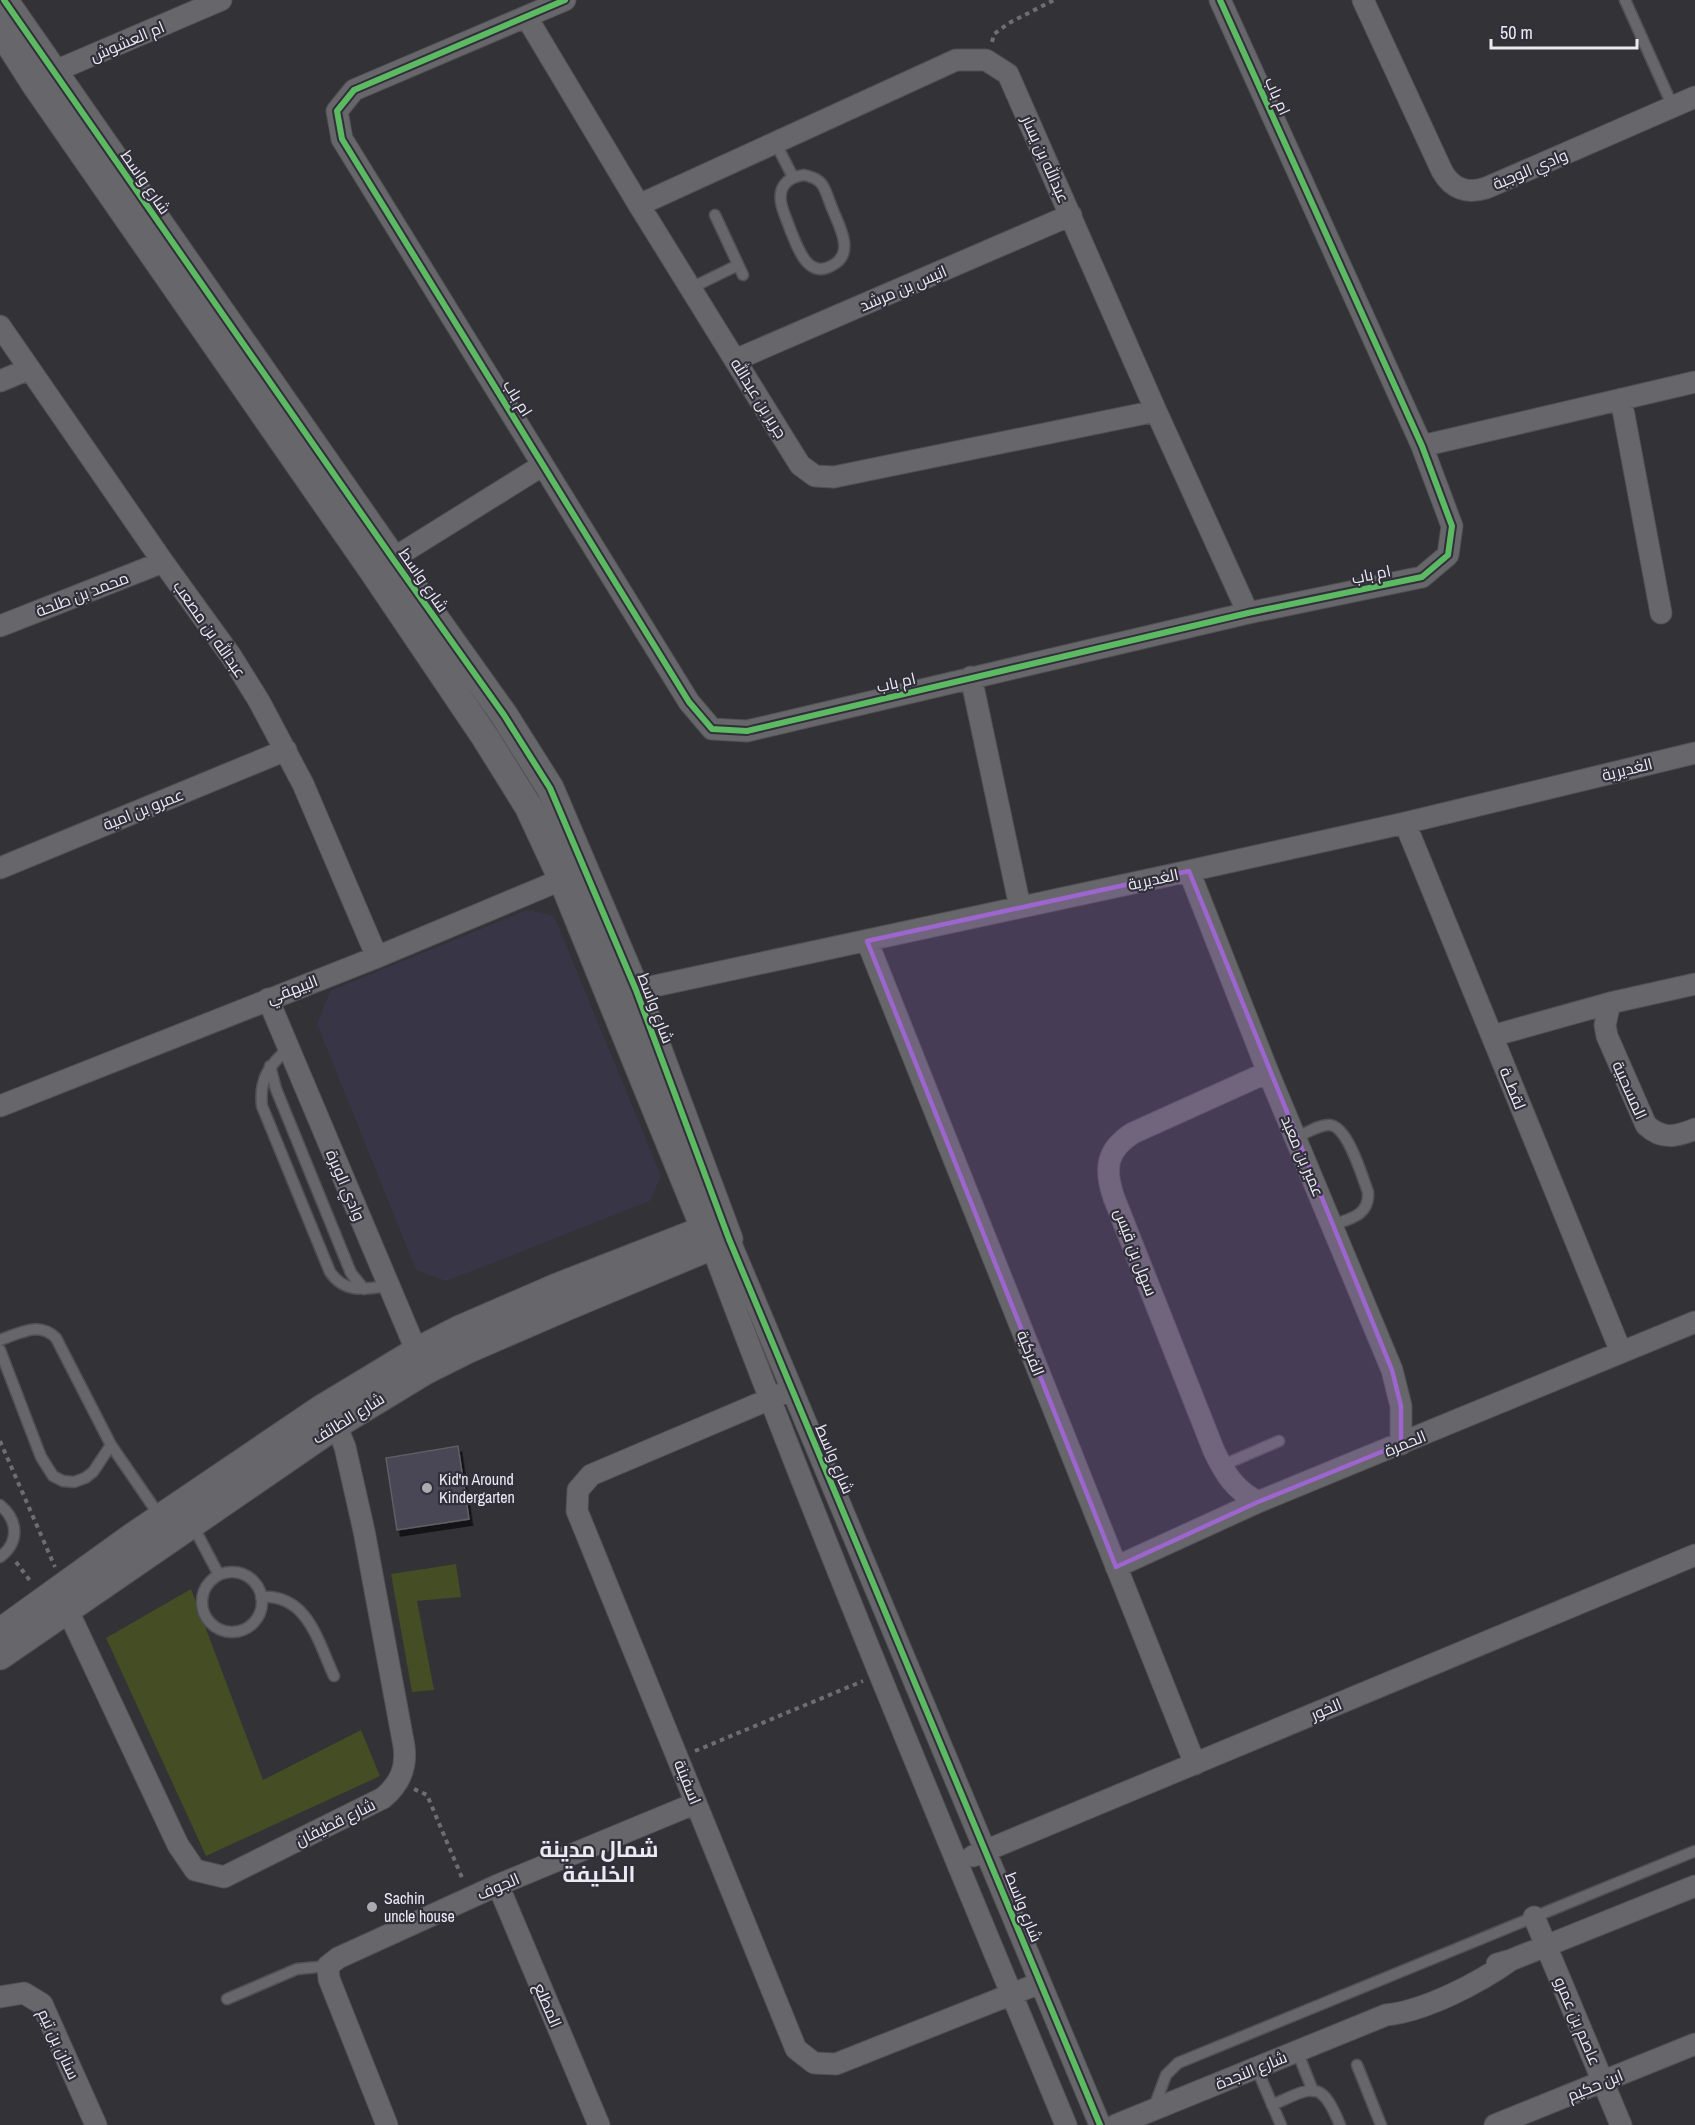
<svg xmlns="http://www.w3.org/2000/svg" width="1695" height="2125" viewBox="0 0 1695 2125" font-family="'Archivo Narrow',Cairo,sans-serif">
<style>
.built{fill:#383646}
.green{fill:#444d24}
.building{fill:#494654;stroke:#605f64;stroke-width:1.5;filter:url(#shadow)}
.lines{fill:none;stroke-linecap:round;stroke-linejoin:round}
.service-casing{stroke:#515055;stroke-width:13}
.minor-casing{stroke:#515055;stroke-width:23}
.tertiary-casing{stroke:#515055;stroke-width:29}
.path{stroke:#6e6d71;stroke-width:4;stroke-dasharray:4.5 4.5;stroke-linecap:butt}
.service{stroke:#67666b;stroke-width:10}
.minor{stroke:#67666b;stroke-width:21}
.tertiary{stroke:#67666b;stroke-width:27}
.cycleway-casing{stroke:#312f3a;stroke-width:10}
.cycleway{stroke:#5cba63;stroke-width:6}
.marked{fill:#9d65ce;fill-opacity:0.2;stroke:#9d65ce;stroke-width:4.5;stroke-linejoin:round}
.poi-dot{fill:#aaaab0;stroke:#312f3a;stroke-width:2}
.labels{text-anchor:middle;stroke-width:4.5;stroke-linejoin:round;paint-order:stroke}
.street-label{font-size:16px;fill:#ebeaf1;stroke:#312f3a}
.poi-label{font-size:16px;fill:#ebeaf1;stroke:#312f3a;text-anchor:start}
.district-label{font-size:22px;font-weight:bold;fill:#ebeaf1;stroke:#312f3a}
</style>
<defs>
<filter id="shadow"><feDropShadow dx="3.5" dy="6" stdDeviation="0" flood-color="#0009"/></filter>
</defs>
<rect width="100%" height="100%" fill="#323237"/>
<path class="built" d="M527,910L554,916L661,1176L650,1201L446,1281L416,1270L317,1024L330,991Z"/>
<path class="green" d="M456,1564L461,1597L417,1601L434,1690L412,1692L391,1574Z
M191,1589L263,1780L361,1730L380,1776L206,1856L106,1638Z"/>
<path class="building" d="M458,1446L469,1519L397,1530L386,1458Z"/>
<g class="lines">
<g class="service-casing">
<path id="service" d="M1625,0L1673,107
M775,142L793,177
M804,175C812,177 819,179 823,186C827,193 829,201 832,208C838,224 854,250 836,263C808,283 798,248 790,229C786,216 775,199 784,185C789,178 796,176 804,175Z
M715,215L743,275
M691,288L738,265
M289,1048C269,1065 259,1079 262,1106L330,1272C345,1294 365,1289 388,1286
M270,1066L276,1089L351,1273L364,1289
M1295,1138C1305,1134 1319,1124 1330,1125C1348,1127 1362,1176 1368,1192C1370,1215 1350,1219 1332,1225
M0,1340C20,1333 39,1321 56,1338L111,1445L161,1518
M0,1350L41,1457L53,1476L63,1481L74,1482L85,1478L93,1472L111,1445
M1221,1466L1279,1441
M0,1505C18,1520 20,1542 0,1557
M192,1524L219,1575
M202 1602a30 30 0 1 1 60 0a30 30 0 1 1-60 0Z
M261,1597C308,1594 318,1642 334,1676
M227,1999L297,1969L328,1966
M1297,2051L1313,2091
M1357,2065L1381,2125
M1256,2067L1281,2125
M1272,2105C1313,2087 1321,2078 1340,2125
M1153,2110L1166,2075L1178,2063L1695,1851"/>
</g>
<g class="minor-casing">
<path id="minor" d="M565,0L354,90L337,111L342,139L689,702L712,729L747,731L1248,613L1422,577L1448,555L1452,526L1422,446L1220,0
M1363,0L1442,171C1452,189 1467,194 1486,188L1695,97
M527,18L639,205L800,465L815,476L834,477L1156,411
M43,79L53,72L221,0
M639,205L956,60H986L1008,74L1156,411L1248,613
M0,326L163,562L231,656L259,701L303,784L377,957
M735,360L1071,215
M0,381L29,369
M1621,399L1661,613
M1422,446L1695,382
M381,566L543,465
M0,626L163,562
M971,677L1020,907
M1405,823L1621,1352
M0,868L286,750
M1189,871L1268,1072L1392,1370L1401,1406V1444
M867,941L1195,1764
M623,997L636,990L1189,871L1405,823L1695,753
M268,999L422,1364
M1610,1003L1605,1025L1607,1036L1646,1125C1662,1140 1676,1137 1695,1129
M1492,1036L1610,1003L1695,984
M0,1106L377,957L575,874
M729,1239L1100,2125
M712,1247C823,1543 945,1834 1066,2125
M791,1390L591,1475L578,1490L577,1511L796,2049L814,2063L836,2064L1040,1983
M1258,1502C1235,1490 1225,1474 1214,1451L1114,1198C1104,1169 1106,1150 1133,1133L1268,1072
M1116,1567L1258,1502L1695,1322
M59,1598L68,1611L178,1845L195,1870L224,1877L383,1798C400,1784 407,1768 404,1746L364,1531L345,1447L336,1425L328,1415
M973,1856L1695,1555
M498,1885L599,2125
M1534,1917L1621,2125
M1497,1964L1511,1960L1695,1886
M0,1997L24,1993L42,2004L96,2125
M387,2125L329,1979L328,1966L338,1958L498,1885L696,1803
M1116,2125L1386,2015C1425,2011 1479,1983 1511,1960
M1495,2125L1695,2044"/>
</g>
<g class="tertiary-casing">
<path id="tertiary" d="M0,29L35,84L373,571L485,737L528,806L562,879L712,1247
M0,1632L132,1537L321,1409L417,1351L460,1329L557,1287L721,1223
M0,1656L336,1425L425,1371L469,1349L566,1307L729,1239L636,990L550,788L504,715L393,559L4,0"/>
</g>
<path class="path" d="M992,42L994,34L1009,23L1054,0
M0,1441L55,1567
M16,1562L31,1582
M695,1751L863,1681
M414,1789L427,1795L463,1880"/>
<use href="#service" class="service"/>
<use href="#minor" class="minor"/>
<use href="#tertiary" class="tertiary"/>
<g class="cycleway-casing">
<path id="cycleway" d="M4,0L393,559L504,715L550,788L636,990L729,1239L1100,2125
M565,0L354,90L337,111L342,139L689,702L712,729L747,731L1248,613L1422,577L1448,555L1452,526L1422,446L1220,0"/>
</g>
<use href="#cycleway" class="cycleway"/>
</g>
<path class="marked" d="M1189,871L1392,1370L1401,1406V1444L1258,1502L1116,1567L867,941Z"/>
<g class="poi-dot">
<circle cx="427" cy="1488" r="6"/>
<circle cx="372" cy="1907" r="6"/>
</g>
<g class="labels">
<g class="street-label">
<text transform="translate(127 41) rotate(-23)" y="6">ام العشوش</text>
<text transform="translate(1278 96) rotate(66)" y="6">ام باب</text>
<text transform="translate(1046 159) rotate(66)" y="6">عبدالله بن يسار</text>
<text transform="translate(1530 169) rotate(-23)" y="6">وادي الوجبة</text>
<text transform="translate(146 182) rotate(55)" y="6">شارع واسط</text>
<text transform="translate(903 288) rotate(-23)" y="6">انيس بن مرشد</text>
<text transform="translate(518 398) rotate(58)" y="6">ام باب</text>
<text transform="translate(759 398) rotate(58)" y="6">جرير بن عبدالله</text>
<text transform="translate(1371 574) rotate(-12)" y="6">ام باب</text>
<text transform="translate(424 580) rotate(55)" y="6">شارع واسط</text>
<text transform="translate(82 594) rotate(-21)" y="6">محمد بن طلحة</text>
<text transform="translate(210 629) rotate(55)" y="6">عبدالله بن مصعب</text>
<text transform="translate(896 682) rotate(-13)" y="6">ام باب</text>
<text transform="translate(1627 769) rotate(-14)" y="6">الغديرية</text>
<text transform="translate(143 809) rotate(-22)" y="6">عمرو بن امية</text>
<text transform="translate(1153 879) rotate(-12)" y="6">الغديرية</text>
<text transform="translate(292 989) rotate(-21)" y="6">البيهقي</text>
<text transform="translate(656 1008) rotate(69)" y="6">شارع واسط</text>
<text transform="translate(1513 1088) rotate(68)" y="6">لقطــة</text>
<text transform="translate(1630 1090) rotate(66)" y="6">المسحبية</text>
<text transform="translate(1303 1156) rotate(67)" y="6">عمير بن معبد</text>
<text transform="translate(346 1185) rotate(67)" y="6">وادي الوبرة</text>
<text transform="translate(1136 1252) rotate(69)" y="6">سهل بن قيس</text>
<text transform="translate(1031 1353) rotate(68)" y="6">الفركية</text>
<text transform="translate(348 1418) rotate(-32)" y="6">شارع الطائف</text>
<text transform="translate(1405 1443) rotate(-22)" y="6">الحمرة</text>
<text transform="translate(835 1459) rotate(67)" y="6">شارع واسط</text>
<text transform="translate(1326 1709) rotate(-23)" y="6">الخور</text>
<text transform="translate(688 1782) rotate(68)" y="6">اسفينة</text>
<text transform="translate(335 1822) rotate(-26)" y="6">شارع قطيفان</text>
<text transform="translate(498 1886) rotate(-23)" y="6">الجوف</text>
<text transform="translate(1024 1907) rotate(68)" y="6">شارع واسط</text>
<text transform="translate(548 2005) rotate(67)" y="6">المطلع</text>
<text transform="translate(1578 2021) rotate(67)" y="6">عاصم بن عمرو</text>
<text transform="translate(59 2044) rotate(65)" y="6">سنان بن تيم</text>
<text transform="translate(1251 2070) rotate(-22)" y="6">شارع النجدة</text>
<text transform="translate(1595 2085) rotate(-22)" y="6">ابن حكيم</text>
</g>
<g class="poi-label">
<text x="439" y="1485">Kid'n Around<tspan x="439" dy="18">Kindergarten</tspan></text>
<text x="384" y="1904">Sachin<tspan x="384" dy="18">uncle house</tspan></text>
</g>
<g class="district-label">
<text x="599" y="1857">شمال مدينة<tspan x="599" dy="25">الخليفة</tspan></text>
</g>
</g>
<path d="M1491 39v9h146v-9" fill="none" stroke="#ebeaf1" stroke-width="3"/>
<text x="1500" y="39" font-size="18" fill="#ebeaf1" stroke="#312f3a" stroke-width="4.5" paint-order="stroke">50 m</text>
</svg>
